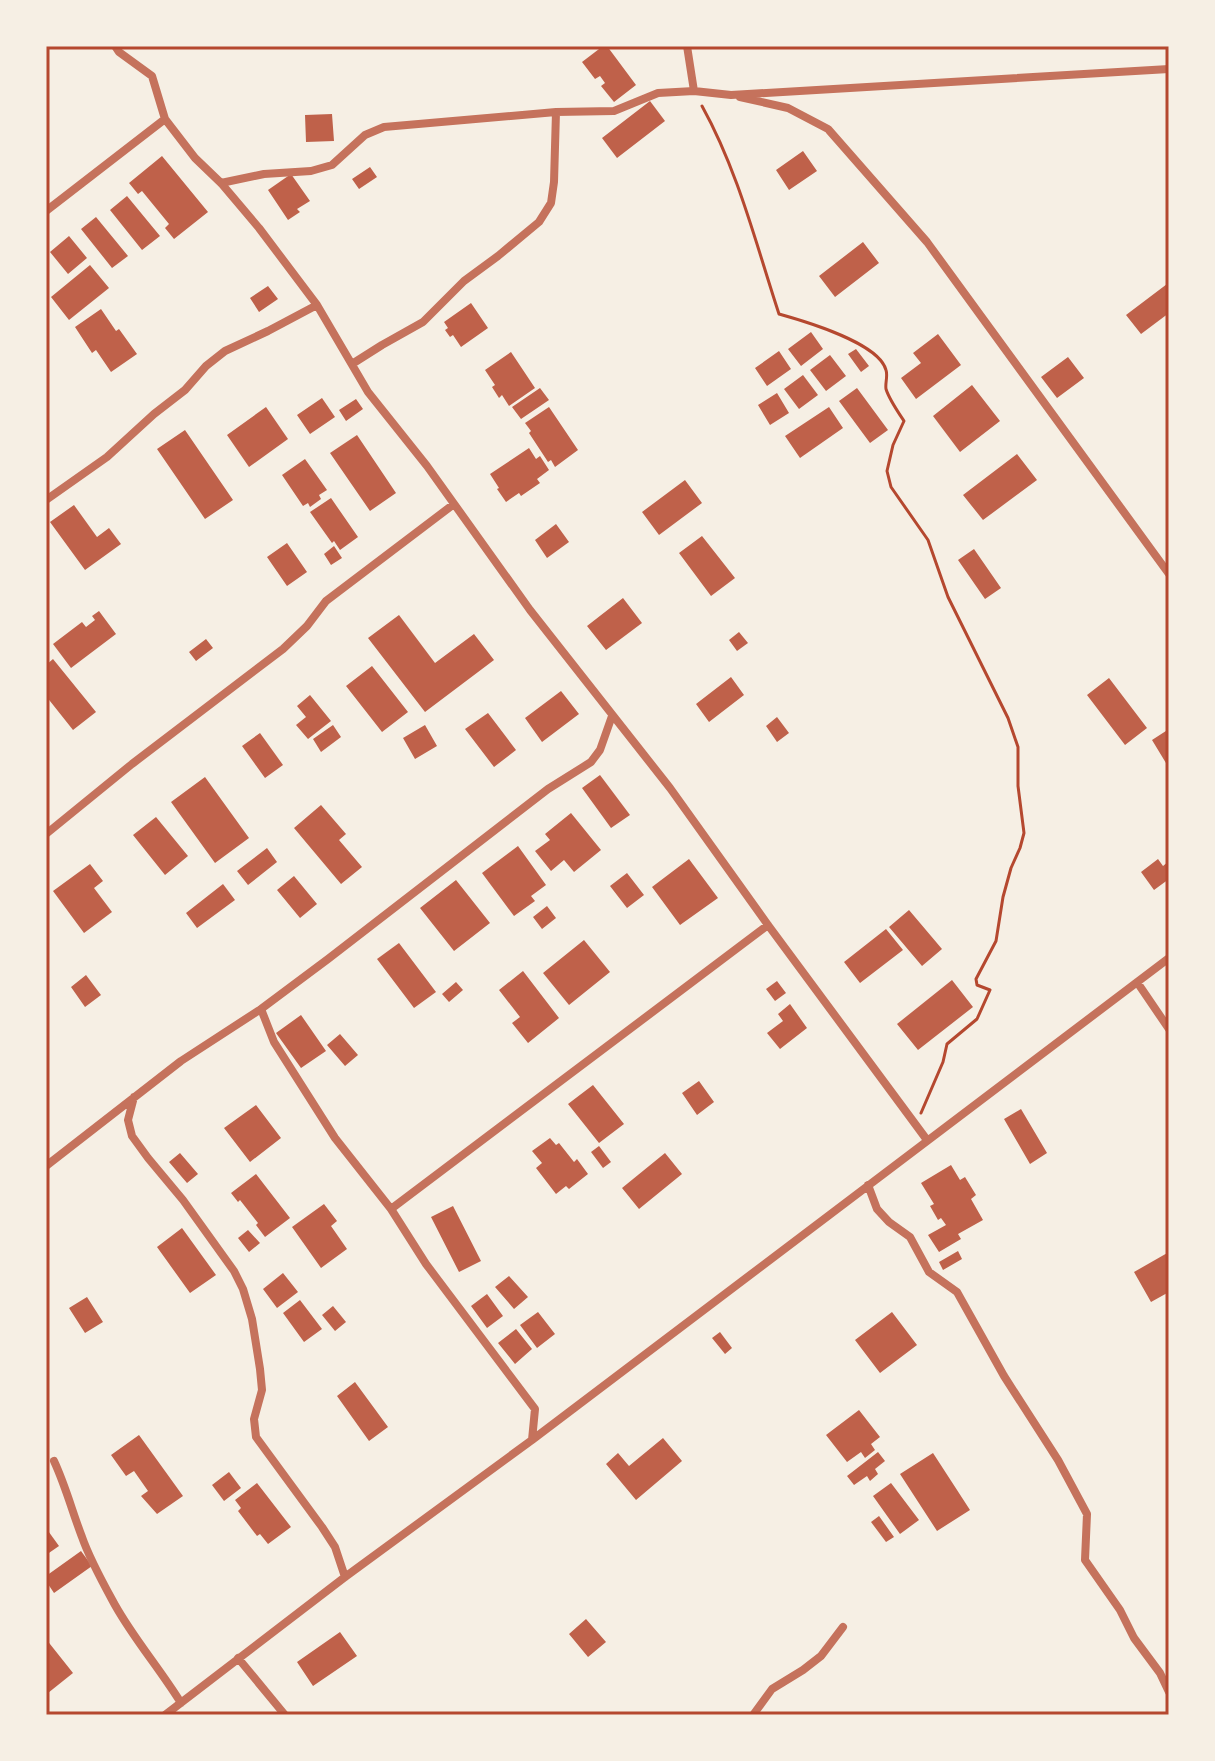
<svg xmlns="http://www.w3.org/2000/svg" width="1215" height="1761" viewBox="0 0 1215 1761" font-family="'Varela Round',sans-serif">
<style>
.building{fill:#bf614a}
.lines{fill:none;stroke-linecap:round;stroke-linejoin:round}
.path{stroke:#b5482f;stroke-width:3}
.minor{stroke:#c5725c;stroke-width:8}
.neatline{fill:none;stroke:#b5482f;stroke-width:3}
</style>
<rect width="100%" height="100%" fill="#f6efe4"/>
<path class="building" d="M603,46H607L636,85L614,102L601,86L605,83L600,76L595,79L582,62Z
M650,101L665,121L617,158L602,138Z
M332,114L334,141L306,142L305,115Z
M803,151L817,171L789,190L776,170Z
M162,156L208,212L174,239L165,228L169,224L142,191L138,194L129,183Z
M370,167L377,177L359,189L352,179Z
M291,174L310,201L297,209L300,212L288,220L268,190Z
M127,196L160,236L142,250L110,210Z
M96,217L128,256L112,268L81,229Z
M69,236L87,258L68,274L50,252Z
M863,242L879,263L835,297L819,276Z
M90,265L109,288L69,320L51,297Z
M1167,284L1169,286V313L1141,334L1126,315Z
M268,286L278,299L259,312L250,298Z
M471,303L488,328L461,347L453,335L450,337L445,330L448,328L444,322Z
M101,309L116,331L119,329L137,354L111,372L96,350L92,353L75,327Z
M811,332L823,349L801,366L788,349Z
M938,334L961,365L916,399L901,378L921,363L913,353Z
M856,349L869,366L861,372L848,354Z
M779,351L791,369L767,386L755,368Z
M511,352L535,388L509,406L502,395L499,398L492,387L495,385L485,370Z
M830,355L846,376L826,391L810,370Z
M1068,357L1084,378L1057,398L1041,377Z
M803,375L818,395L799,409L784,389Z
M972,385L1000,421L960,452L933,416Z
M540,388L549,400L521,419L512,407Z
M857,388L888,430L870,443L839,401Z
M777,393L789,413L770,425L758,405Z
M322,398L335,417L310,434L297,415Z
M356,399L363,409L346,421L339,410Z
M266,407L288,439L249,467L227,435Z
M549,407L578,450L555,467L551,460L548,462L529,433L531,431L525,423Z
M829,407L843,428L800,458L785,436Z
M185,430L233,500L205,519L157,449Z
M357,435L396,493L370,511L330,453Z
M529,448L536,459L540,456L549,470L537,479L540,483L521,496L519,493L506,502L497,489L499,488L490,474Z
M1017,454L1037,480L983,520L963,495Z
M305,459L327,490L319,495L321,499L310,507L308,503L303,506L282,475Z
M685,480L702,503L659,535L642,512Z
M331,498L358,537L340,550L334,541L332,543L310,512Z
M74,505L97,537L109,528L121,544L85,570L50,522Z
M556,524L569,542L547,558L535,540Z
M702,536L735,578L711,596L679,553Z
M287,543L307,572L287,586L267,557Z
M334,546L342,558L331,565L324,554Z
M974,549L1001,588L985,599L958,560Z
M623,598L642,623L606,650L587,626Z
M99,611L116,634L71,668L53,644L82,622L86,627L95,620L92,616Z
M399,615L435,663L474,634L494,660L425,712L368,638Z
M739,632L748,643L737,651L729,640Z
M206,639L213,648L196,661L189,652Z
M53,659L96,712L73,730L46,696V665Z
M372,666L408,712L382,732L346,686Z
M731,677L744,695L709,722L696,704Z
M1109,678L1147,728L1125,745L1087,695Z
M561,691L579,714L542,742L525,718Z
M310,695L331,721L308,739L296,725L306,717L297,706Z
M488,713L516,750L494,767L465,729Z
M777,717L789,733L777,742L766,726Z
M333,725L341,737L321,752L313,739Z
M425,725L437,746L415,759L403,738Z
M1169,729V768L1152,740Z
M260,733L283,765L265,778L242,746Z
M600,775L630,815L611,828L582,788Z
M205,777L249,838L215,863L171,802Z
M321,805L346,834L339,840L362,867L341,884L294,828Z
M571,813L601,850L574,872L564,860L551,871L535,851L550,840L545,834Z
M156,817L188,856L165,875L133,835Z
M518,846L546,885L531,896L535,901L514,916L482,873Z
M267,848L277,862L248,885L237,871Z
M689,859L718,898L680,925L652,887Z
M1158,859L1163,866L1169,861V879L1154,890L1141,872Z
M90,864L103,881L94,888L112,912L84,933L53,891Z
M627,873L644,895L627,908L610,886Z
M294,876L317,904L300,918L277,890Z
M456,880L490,923L454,951L420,908Z
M223,884L235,900L197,928L186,913Z
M547,906L556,918L542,929L533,917Z
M909,910L942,949L922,966L889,927Z
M886,929L903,950L860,983L844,962Z
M584,940L610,972L569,1005L543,973Z
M399,943L436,992L414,1008L377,959Z
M523,971L559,1018L528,1043L512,1023L520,1017L499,990Z
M86,975L101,995L85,1007L71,987Z
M952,980L973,1007L918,1050L897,1024Z
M777,981L786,993L775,1001L766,989Z
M456,982L463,990L449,1002L442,994Z
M790,1004L807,1028L780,1049L767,1033L783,1021L778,1014Z
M301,1015L326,1051L301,1068L276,1033Z
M340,1034L358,1055L345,1066L327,1045Z
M699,1081L714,1102L697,1115L682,1093Z
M593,1085L624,1124L599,1143L568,1104Z
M256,1105L281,1138L250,1162L224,1128Z
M1021,1109L1047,1153L1030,1164L1004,1119Z
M550,1138L556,1145L559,1143L574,1162L577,1159L588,1174L569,1189L566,1186L556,1194L536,1168L542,1163L532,1151Z
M599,1146L611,1162L603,1168L591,1152Z
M180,1153L198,1174L187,1183L169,1162Z
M665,1153L682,1174L639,1209L622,1188Z
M951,1165L960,1180L965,1177L976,1195L971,1199L983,1220L958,1234L961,1239L939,1252L928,1235L946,1225L941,1218L938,1220L930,1206L934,1204L921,1183Z
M256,1174L290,1218L265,1237L256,1225L258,1223L240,1200L238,1202L231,1193Z
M324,1204L337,1221L331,1226L347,1249L321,1268L292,1227Z
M453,1206L481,1261L459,1272L431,1217Z
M182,1228L216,1275L190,1293L157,1247Z
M248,1230L260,1243L249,1252L238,1238Z
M958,1251L962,1259L943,1270L939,1262Z
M1169,1252V1292L1151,1302L1134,1272Z
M283,1273L298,1292L277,1308L263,1289Z
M509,1276L528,1297L514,1309L495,1287Z
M487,1294L503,1316L487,1328L471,1306Z
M87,1297L103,1322L85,1333L69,1308Z
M300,1300L322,1329L304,1342L283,1313Z
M333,1306L346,1322L335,1331L322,1315Z
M538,1312L555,1334L537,1348L520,1325Z
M892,1312L917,1345L880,1373L855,1340Z
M516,1329L532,1349L515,1364L498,1343Z
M720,1332L732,1348L725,1354L712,1338Z
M355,1382L388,1427L369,1441L337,1396Z
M859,1410L880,1437L871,1444L875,1450L865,1458L861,1452L847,1462L826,1435Z
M139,1435L183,1496L157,1514L141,1496L148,1491L134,1471L126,1476L111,1455Z
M663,1438L682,1461L636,1500L606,1464L618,1453L629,1466Z
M878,1452L885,1461L875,1469L878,1474L870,1481L867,1476L854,1485L847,1476Z
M933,1453L970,1510L937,1531L900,1474Z
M229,1472L241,1488L224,1501L212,1485Z
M257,1483L291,1527L268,1544L260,1534L257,1536L238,1511L241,1508L235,1500Z
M891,1483L919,1520L900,1534L873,1496Z
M879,1516L894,1537L886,1542L871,1522Z
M46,1528L59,1546L46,1555Z
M81,1551L92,1566L54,1593L46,1581V1576Z
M586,1619L606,1642L588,1657L569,1634Z
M340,1632L357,1656L313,1686L297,1662Z
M46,1639L73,1673L48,1693L46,1690Z"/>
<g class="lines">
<path class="path" d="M702,106C738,171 756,244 779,314C804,321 879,343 886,370C888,376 885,383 886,389C889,399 898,412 904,421L893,445L887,471L891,487L928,540L948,597L1008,718L1018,747V786L1024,833L1020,848L1011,868L1003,897L996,941L976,979L977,985L990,990L977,1019L947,1044L943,1062L921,1113"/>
<path class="minor" d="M115,46L119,52L152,76L165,119L195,158L221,183L259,228L317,305L368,392L427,466L530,610L670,788L768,925L927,1140
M687,46L694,91
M740,97L788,108L828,129L927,242L1169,574
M221,183L264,174L311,171L332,165L365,135L384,127L556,112L614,111L658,93L694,91L731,95L1169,69
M46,211L165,119
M352,364L382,345L423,322L464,281L498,256L539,222L551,203L554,182L556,112
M46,500L107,457L154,414L185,390L206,366L225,351L268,331L317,305
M46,834L132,764L283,649L307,626L326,601L454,504
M1137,982L1169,1029
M134,1097L128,1120L132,1136L148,1158L183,1200L234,1271L243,1289L252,1319L260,1369L262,1390L254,1419L256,1437L322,1527L335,1547L345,1577
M46,1166L181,1061L261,1009L328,959L548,789L591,762L600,750L612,716
M868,1185L877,1209L889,1222L910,1237L929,1272L957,1292L1004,1376L1058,1460L1087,1514L1085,1560L1120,1610L1134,1638L1160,1673L1169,1692
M391,1209L768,925
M532,1440L1169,958
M54,1461C66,1487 72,1511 82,1537C90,1560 103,1583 115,1605C134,1639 160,1669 181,1703
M238,1658L285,1715
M165,1715L345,1577L532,1440L535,1409L426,1264L391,1209L335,1138L274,1042L261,1009
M753,1715L772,1689L803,1670L821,1656L843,1627"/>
</g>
<rect width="1215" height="1761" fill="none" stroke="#f6efe4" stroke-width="96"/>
<rect x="48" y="48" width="1119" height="1665" class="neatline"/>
</svg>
